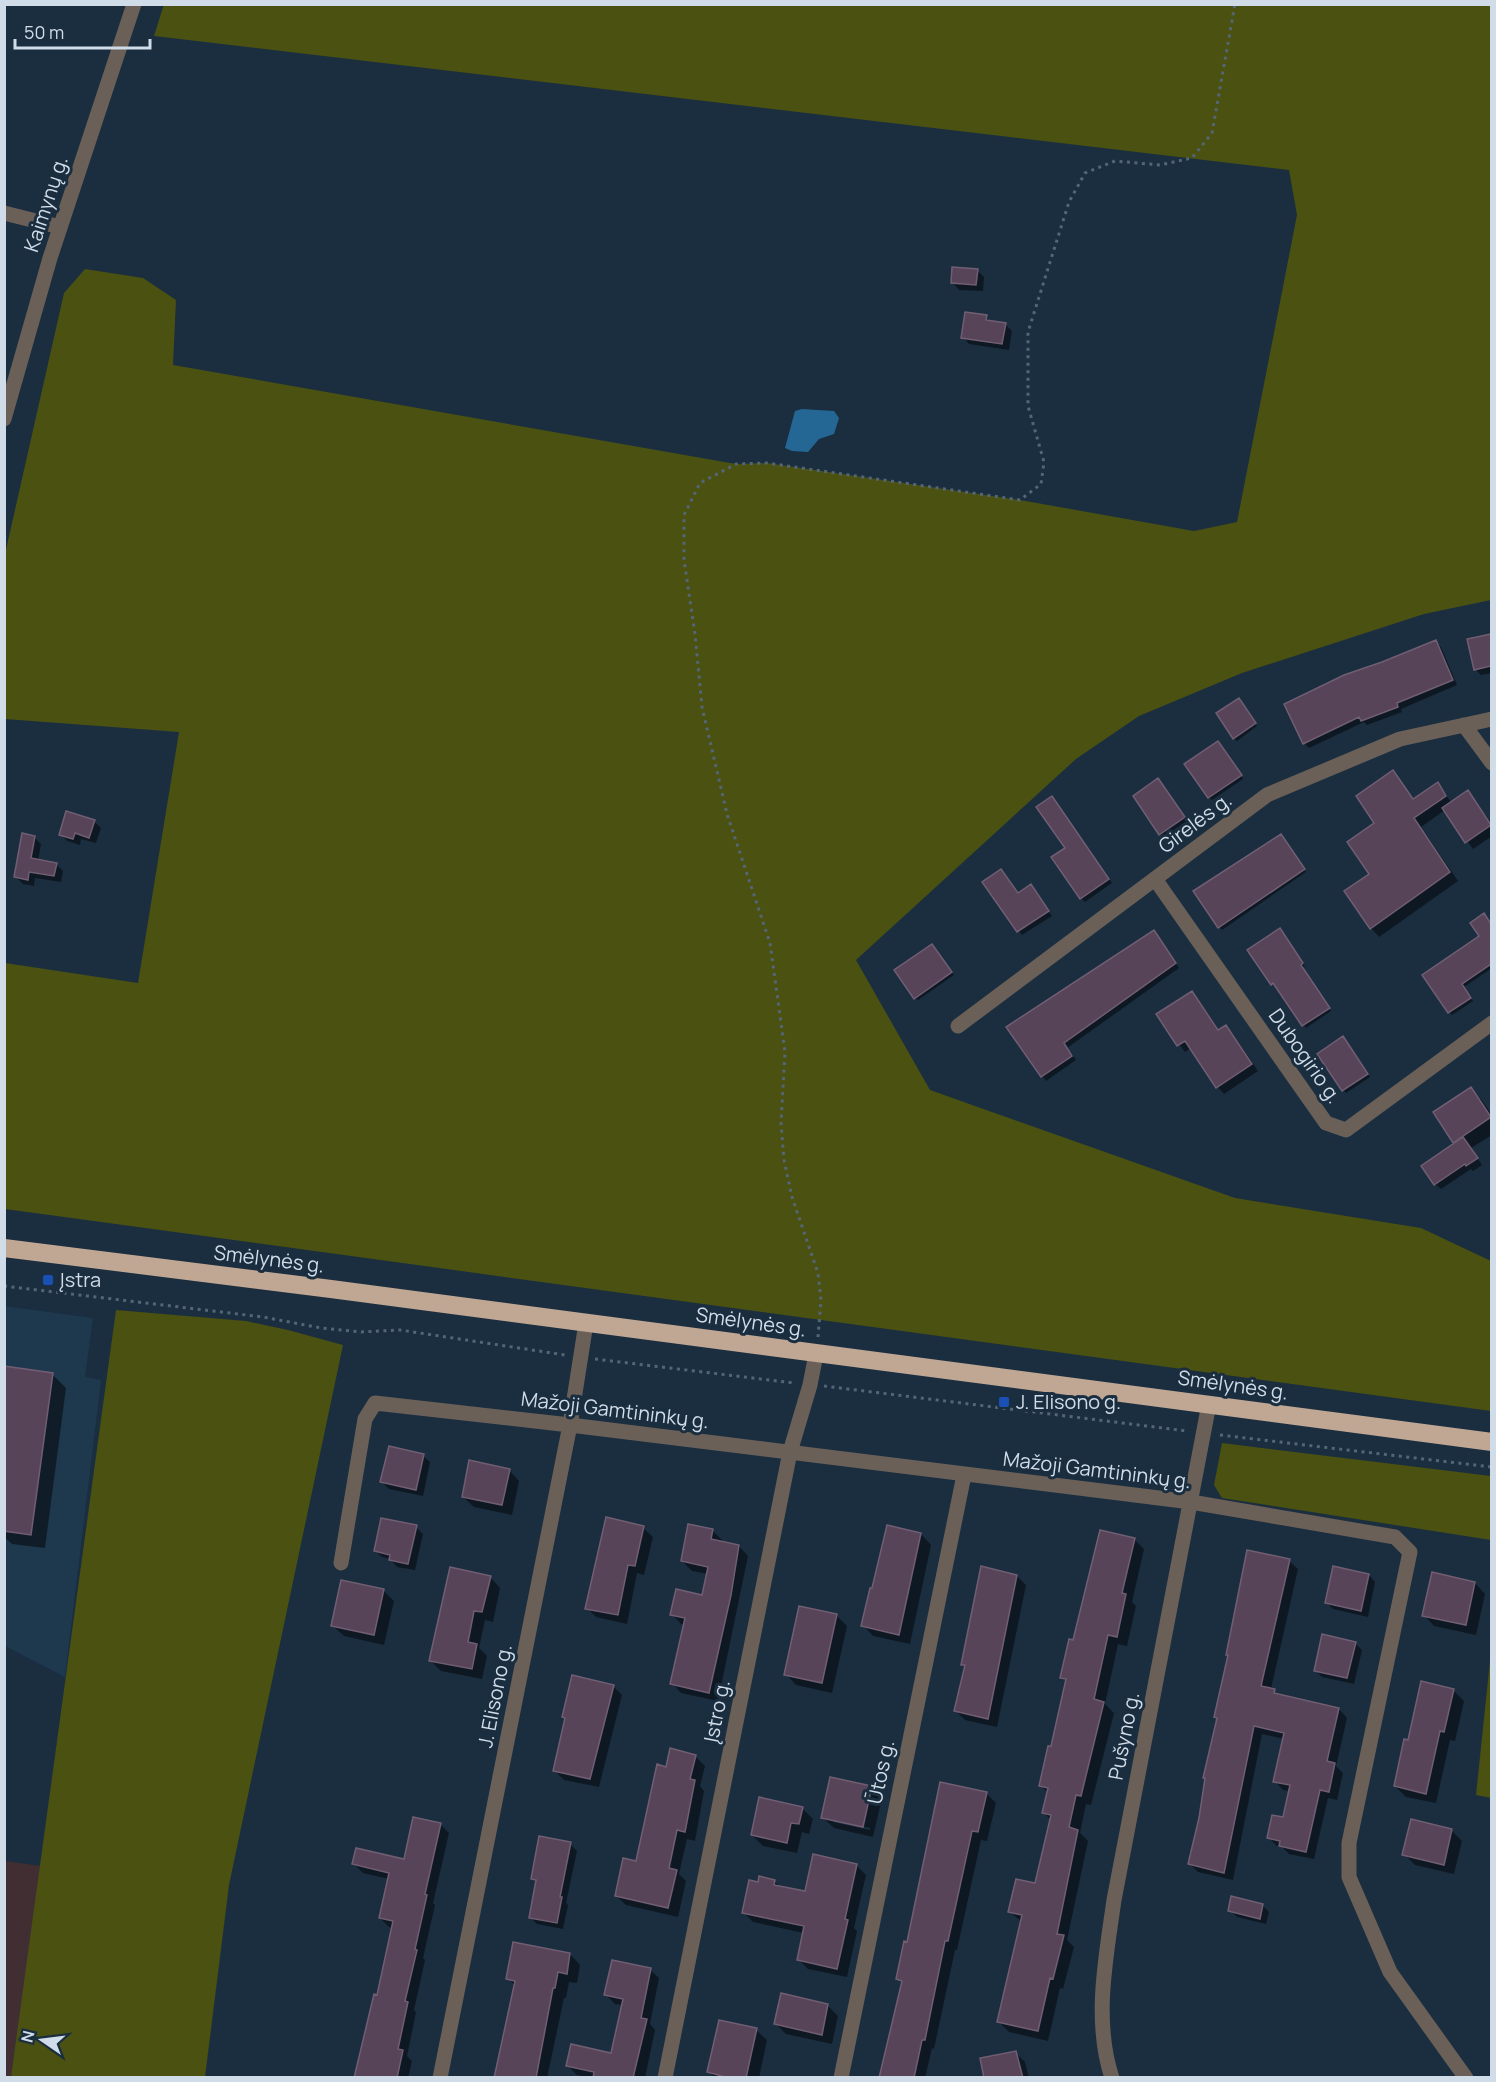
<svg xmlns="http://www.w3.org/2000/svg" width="1496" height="2082" viewBox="0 0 1496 2082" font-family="Manrope,sans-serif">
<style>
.built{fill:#1e384e}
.industrial{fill:#412e33}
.green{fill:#4a5111}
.water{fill:#246694}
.shadow{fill:#0007;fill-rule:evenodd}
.building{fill:#574459;stroke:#715e73;stroke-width:1.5}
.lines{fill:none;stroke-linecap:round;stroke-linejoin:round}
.path{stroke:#546676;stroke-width:3;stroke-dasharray:3 4.5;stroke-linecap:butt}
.street{stroke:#6b6058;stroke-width:15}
.highway{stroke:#c0a793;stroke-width:18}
.transit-dot{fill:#1a4fb4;stroke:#1a2e40;stroke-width:2}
.labels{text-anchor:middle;stroke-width:6;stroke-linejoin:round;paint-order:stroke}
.street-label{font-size:20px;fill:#d0dce7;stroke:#1a2e40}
.poi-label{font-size:20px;fill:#d0dce7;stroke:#1a2e40;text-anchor:start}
</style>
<rect width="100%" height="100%" fill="#1a2e40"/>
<path class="built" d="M4,1306L93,1318L85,1377L101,1380L65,1677L5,1646Z"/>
<path class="industrial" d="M5,1861L41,1866L11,2077L5,2078Z"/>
<path class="green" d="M164,4L1491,5V600L1424,614L1242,673L1139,716L1076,759L856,960L930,1090L1235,1198L1421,1228L1491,1261V1411L5,1209V963L138,983L179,732L5,719V554L64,293L85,269L143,278L176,300L173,365L736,464L767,463L1020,500L1194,531L1237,522L1297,215L1289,170L154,36Z
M116,1310L246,1321L288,1330L343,1345L229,1885L205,2077H11Z
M1222,1443L1491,1476V1540L1222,1498L1214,1485Z
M1491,1651V1798L1476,1795Z"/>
<path class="water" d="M802,409L834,411L839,418L834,434L819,439L808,452L792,451L785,448L795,411Z"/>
<path class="shadow" d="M977,270L984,277L983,291L959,290L953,283Z
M986,317L991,322L1005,324L1012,331L1009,350L969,344L963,337Z
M1492,635V673L1481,675L1475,669L1469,640Z
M1435,641L1441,647L1457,685L1401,709L1402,712L1367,725L1364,722L1309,748L1304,743L1382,664Z
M1241,702L1257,726L1237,741L1234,738Z
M1221,745L1243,779L1212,800L1209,797Z
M1393,772L1415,800L1437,784L1452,803L1468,792L1492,824V836L1473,849L1445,810L1421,827L1458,881L1379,937L1371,928V874L1376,823Z
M1161,783L1187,821L1163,837L1160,834Z
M1056,802L1112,883L1085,902L1081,898Z
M94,821L101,828L96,843L81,839L80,845L67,841L61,834Z
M34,837L41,844L38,861L56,864L63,871L61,882L35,878L34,886L23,884L16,877Z
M1284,839L1306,872L1222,930L1195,892Z
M1001,871L1019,894L1031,886L1052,916L1022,935L984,882Z
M1487,918L1492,925V968L1464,987L1473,1001L1452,1015L1424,975L1481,936Z
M1282,933L1305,967L1302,968L1331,1011L1306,1028L1249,951Z
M1158,936L1179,968L1067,1048L1076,1060L1046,1081L1009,1027Z
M935,949L954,975L918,1000L915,998Z
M1192,992L1198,999L1220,1031L1226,1027L1233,1034L1258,1071L1224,1094L1218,1087L1191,1048L1185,1052L1158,1015Z
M1345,1041L1370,1077L1346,1093L1343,1090Z
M1470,1089L1481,1099L1492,1115V1135L1471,1148L1482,1165L1473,1171L1471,1169L1441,1189L1435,1184L1456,1144L1454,1142Z
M4,1368L52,1374L66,1388L45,1548L12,1544L4,1537Z
M423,1456L430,1462L423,1496L389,1489L382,1482Z
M509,1470L519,1481L512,1515L474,1507L463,1497Z
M689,1526L713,1531L722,1540V1543L739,1546L748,1556L718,1701L681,1693L672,1683L685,1625L681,1624L672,1614L703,1596L708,1574L692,1571L682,1561Z
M416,1527L423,1534L415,1570L397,1567L390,1559L382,1557L375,1551Z
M643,1528L653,1537L644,1575L637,1573L627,1624L596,1617L587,1608Z
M921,1534L931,1545L910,1644L873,1636L863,1625Z
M1134,1539L1144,1549L1132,1602L1136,1606L1127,1646L1118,1644L1105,1704L1114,1713L1091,1805L1086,1804L1080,1833L1088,1841L1067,1940L1074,1947L1063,1989L1060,1988L1048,2041L1009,2032L999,2022L1022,1922L1010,1912L1036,1885L1051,1820L1044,1813L1049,1794L1041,1786L1052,1748L1067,1682L1062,1677L1074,1642Z
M1289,1561L1298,1569L1271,1689L1280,1696L1339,1709L1347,1718L1336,1766L1343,1773L1337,1800L1328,1798L1314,1859L1289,1854L1282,1847L1277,1846L1269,1838L1284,1819L1290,1791L1283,1790L1275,1781L1284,1739L1262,1734L1233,1880L1198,1872L1190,1864L1200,1818L1218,1719L1216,1717Z
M1369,1575L1375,1582L1368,1617L1333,1609L1326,1602Z
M1017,1576L1026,1585L997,1727L965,1720L956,1711L966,1667L963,1664Z
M490,1577L500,1588L493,1622L485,1620L479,1648L487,1656L482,1679L441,1671L430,1660Z
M1475,1583L1485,1594L1476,1635L1434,1626L1424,1615Z
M383,1590L394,1601L384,1645L344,1636L333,1626Z
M837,1616L847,1626L832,1693L796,1685L786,1674Z
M1355,1643L1362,1650L1354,1684L1322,1677L1315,1670Z
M613,1686L622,1695L599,1787L564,1780L555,1771L566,1719Z
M1453,1690L1464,1701L1455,1741L1450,1740L1436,1803L1406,1797L1395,1786L1409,1742Z
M695,1756L705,1766L700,1786L704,1791L695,1841L687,1839L679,1874L686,1881L678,1917L626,1905L616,1896L638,1862L667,1768Z
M871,1787L882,1798L873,1837L834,1828L823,1818ZM833,1819L870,1828V1830L833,1822Z
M986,1793L996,1803L987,1841L981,1840L957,1950H955L934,2049L932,2048L925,2078H881L903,1984L898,1979L908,1944Z
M802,1808L813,1819L809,1834L802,1832L797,1853L763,1846L752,1835Z
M440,1824L449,1833L433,1903L435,1905L423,1958L425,1960L414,2010L416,2012L407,2056L412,2061L408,2078H356L378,1997L393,1928L389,1927L380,1918L389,1879L363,1873L354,1864L405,1861Z
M1451,1830L1462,1841L1454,1874L1415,1865L1404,1854Z
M570,1844L577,1851L566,1903L568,1905L563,1929L537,1924L530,1917L537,1883L532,1878Z
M856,1865L866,1875L854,1928L857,1931L847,1977L808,1969L798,1959L804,1933L753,1922L743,1912L759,1884L774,1881L782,1888L806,1893Z
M1263,1906L1269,1912L1266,1924L1237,1917L1230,1910Z
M570,1954L580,1965L577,1983L569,1982L566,1998H564L547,2078H496L515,1986L508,1978Z
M650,1970L659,1978L650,2024L655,2030L645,2078H590L577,2075L568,2066L612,2055L623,2005L615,2004L606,1995Z
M828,2006L838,2016L832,2044L786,2034L775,2023Z
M756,2030L767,2040L759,2078H715L709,2072Z
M1016,2053L1025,2062L1029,2078H986Z"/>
<path class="building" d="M952,267L978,269L976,285L951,283Z
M965,312L987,315L986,320L1006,323L1002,344L961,338Z
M1491,634V666L1474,670L1467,639Z
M1436,640L1453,680L1397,703L1398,707L1361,721L1359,717L1303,744L1284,704L1344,675L1382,662Z
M1239,698L1256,723L1233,739L1216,713Z
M1218,741L1242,775L1208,798L1184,764Z
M1393,770L1413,799L1438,782L1446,796L1414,818L1450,872L1370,929L1344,891L1369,874L1347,842L1374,823L1356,796Z
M1158,778L1185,817L1159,835L1133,796Z
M1468,790L1491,825L1465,843L1442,808Z
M1052,796L1109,879L1080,899L1051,857L1065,848L1036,807Z
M66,811L95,820L89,838L75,833L73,839L59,835Z
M22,833L35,836L31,858L57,863L54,876L29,872L28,880L14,877Z
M1281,834L1305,869L1218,928L1193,891Z
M1001,869L1018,893L1031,884L1049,911L1017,932L982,882Z
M1484,913L1491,924V964L1462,984L1471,998L1448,1013L1422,975L1479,936L1470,923Z
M1280,928L1303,963L1301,965L1330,1008L1302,1026L1273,983L1271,985L1247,950Z
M1154,930L1176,963L1064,1043L1072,1056L1041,1077L1006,1027Z
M932,944L952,972L914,999L894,970Z
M1192,991L1218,1030L1226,1025L1252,1064L1216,1088L1185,1041L1177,1046L1156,1014Z
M1343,1036L1368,1074L1342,1091L1317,1054Z
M1471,1087L1491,1117L1453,1143L1433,1112Z
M1463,1137L1478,1158L1466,1166L1465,1164L1434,1185L1421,1166Z
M4,1366L53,1373L31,1535L4,1531Z
M389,1446L424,1454L416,1490L380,1482Z
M469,1460L510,1469L502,1505L462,1497Z
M606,1517L644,1526L635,1566L628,1565L618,1615L585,1609Z
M381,1518L417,1525L408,1564L389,1560L390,1555L374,1551Z
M688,1524L713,1529L711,1539L739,1545L731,1595L709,1693L670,1684L685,1618L670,1615L676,1589L702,1595L708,1567L681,1561Z
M887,1525L921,1533L899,1635L861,1626L870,1588H872Z
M1100,1530L1135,1538L1122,1593L1126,1594L1117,1637L1108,1635L1094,1699L1104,1702L1081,1796L1076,1795L1069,1827L1078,1830L1057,1934L1064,1935L1053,1979L1050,1978L1038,2031L997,2022L1022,1915L1008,1912L1016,1879L1035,1883L1051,1815L1042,1813L1048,1788L1039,1786L1048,1746H1051L1066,1679L1060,1678L1069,1639L1073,1640Z
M1247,1550L1290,1559L1261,1686L1275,1689L1274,1693L1339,1708L1327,1761L1335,1763L1329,1792L1320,1790L1306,1852L1279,1846L1280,1841L1267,1838L1272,1815L1283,1817L1290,1785L1273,1782L1284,1733L1254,1726L1224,1873L1188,1864L1199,1818L1205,1778H1203L1217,1718L1214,1717L1228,1655H1226Z
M981,1566L1017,1575L988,1719L954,1711L965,1665H961Z
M1333,1566L1369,1574L1361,1611L1325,1603Z
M450,1567L491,1576L482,1612L474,1611L468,1642L477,1644L472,1669L429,1661Z
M1432,1572L1475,1582L1466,1625L1422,1616Z
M341,1580L384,1589L374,1635L331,1626Z
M799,1606L837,1614L822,1683L784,1675Z
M1322,1634L1356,1642L1347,1678L1314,1671Z
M572,1675L614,1685L590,1779L553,1771L565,1718L562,1717Z
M1421,1681L1454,1689L1444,1732L1440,1731L1426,1794L1394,1786L1404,1739L1408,1740Z
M670,1748L696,1755L690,1779L695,1780L685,1832L677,1830L669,1868L677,1870L668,1908L615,1896L623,1858L636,1861L657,1764L666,1767Z
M830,1777L872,1786L863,1827L821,1818Z
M940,1782L987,1792L978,1832L972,1831L948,1941H945L925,2040H922L914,2078H879L902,1981L896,1979L904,1941L907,1942Z
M759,1797L803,1807L799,1824L791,1823L787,1843L751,1835Z
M413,1817L441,1823L425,1894L427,1895L415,1949L417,1950L405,2001L408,2002L398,2049L403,2050L397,2078H354L374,1994L377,1995L393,1921L379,1918L389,1873L352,1864L356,1848L404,1859Z
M1411,1819L1452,1829L1444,1865L1402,1855Z
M539,1836L571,1842L560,1897H562L557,1923L529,1918L536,1880L531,1879Z
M813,1854L857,1864L845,1919L848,1920L837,1969L797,1960L804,1926L742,1913L749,1880L758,1882L759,1876L775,1880L774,1885L805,1891Z
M1231,1896L1263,1904L1260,1919L1228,1911Z
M513,1942L570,1953L567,1974L558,1972L555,1988H553L536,2078H494L515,1981L506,1979Z
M612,1960L651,1968L641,2018L647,2019L633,2078H593L594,2072L566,2066L571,2044L611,2053L623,1999L604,1995Z
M781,1993L828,2004L822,2035L774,2024Z
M719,2020L757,2028L746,2078H729L707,2072Z
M1016,2051L1023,2078H984L980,2058Z"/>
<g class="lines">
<path class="path" d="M4,1286L263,1317L321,1328L361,1332L400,1330L565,1355
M818,1337L821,1300L818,1273L792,1197L784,1160L781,1123L785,1052L770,943L727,814L702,707L695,634L684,560V515L700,483L736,464L767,463L1020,500L1041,484L1044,462L1028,406V332L1069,202L1085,173L1115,161L1160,165L1192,158L1212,133L1235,4
M595,1359L794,1383
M824,1386L1187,1431
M1220,1435L1492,1467"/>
<path class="street" d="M4,213L60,227
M4,419L50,258L134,4
M1464,725L1492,763
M1155,879L1326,1123L1346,1130L1492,1023
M958,1026L1267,795L1400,739L1492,719
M341,1563L365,1419L375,1403L570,1425L1191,1502L1395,1537L1410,1552L1349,1843V1877L1390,1972L1466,2078
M440,2078L570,1425L586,1323
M665,2078L790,1452L810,1385L816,1354
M841,2078L964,1475
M1112,2078C1093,2020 1106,1958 1114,1900L1209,1404"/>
<path class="highway" d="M4,1248L331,1289L1492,1442"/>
</g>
<g class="transit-dot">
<rect x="42" y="1274" width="12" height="12" rx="3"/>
<rect x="998" y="1396" width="12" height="12" rx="3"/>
</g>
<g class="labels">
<g class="street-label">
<text transform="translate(46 204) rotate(-72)" y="7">Kaimynų g.</text>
<text transform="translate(1195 823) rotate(-37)" y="7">Girelės g.</text>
<text transform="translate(1305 1056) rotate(55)" y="7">Dubogirio g.</text>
<text transform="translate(269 1259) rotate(7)" y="7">Smėlynės g.</text>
<text transform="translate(751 1322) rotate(8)" y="7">Smėlynės g.</text>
<text transform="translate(1233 1385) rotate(8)" y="7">Smėlynės g.</text>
<text transform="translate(615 1410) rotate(7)" y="7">Mažoji Gamtininkų g.</text>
<text transform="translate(1097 1470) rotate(7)" y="7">Mažoji Gamtininkų g.</text>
<text transform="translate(495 1696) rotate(-79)" y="7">J. Elisono g.</text>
<text transform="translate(717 1711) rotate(-79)" y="7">Įstro g.</text>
<text transform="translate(1124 1736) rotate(-79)" y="7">Pušyno g.</text>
<text transform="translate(881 1772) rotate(-78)" y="7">Ūtos g.</text>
</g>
<g class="poi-label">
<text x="60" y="1287">Įstra</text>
<text x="1016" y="1409">J. Elisono g.</text>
</g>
</g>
<rect width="1496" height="2082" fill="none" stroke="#d0dce7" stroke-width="12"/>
<g transform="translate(42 2040) rotate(284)" stroke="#1a2e40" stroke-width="4.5" paint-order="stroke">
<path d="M0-4.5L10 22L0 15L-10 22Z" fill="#d0dce7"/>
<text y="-9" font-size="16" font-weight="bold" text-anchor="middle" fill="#d0dce7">N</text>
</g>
<path d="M15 39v9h135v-9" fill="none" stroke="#d0dce7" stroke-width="3"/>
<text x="24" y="39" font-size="18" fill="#d0dce7" stroke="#1a2e40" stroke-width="4.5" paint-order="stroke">50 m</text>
</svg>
